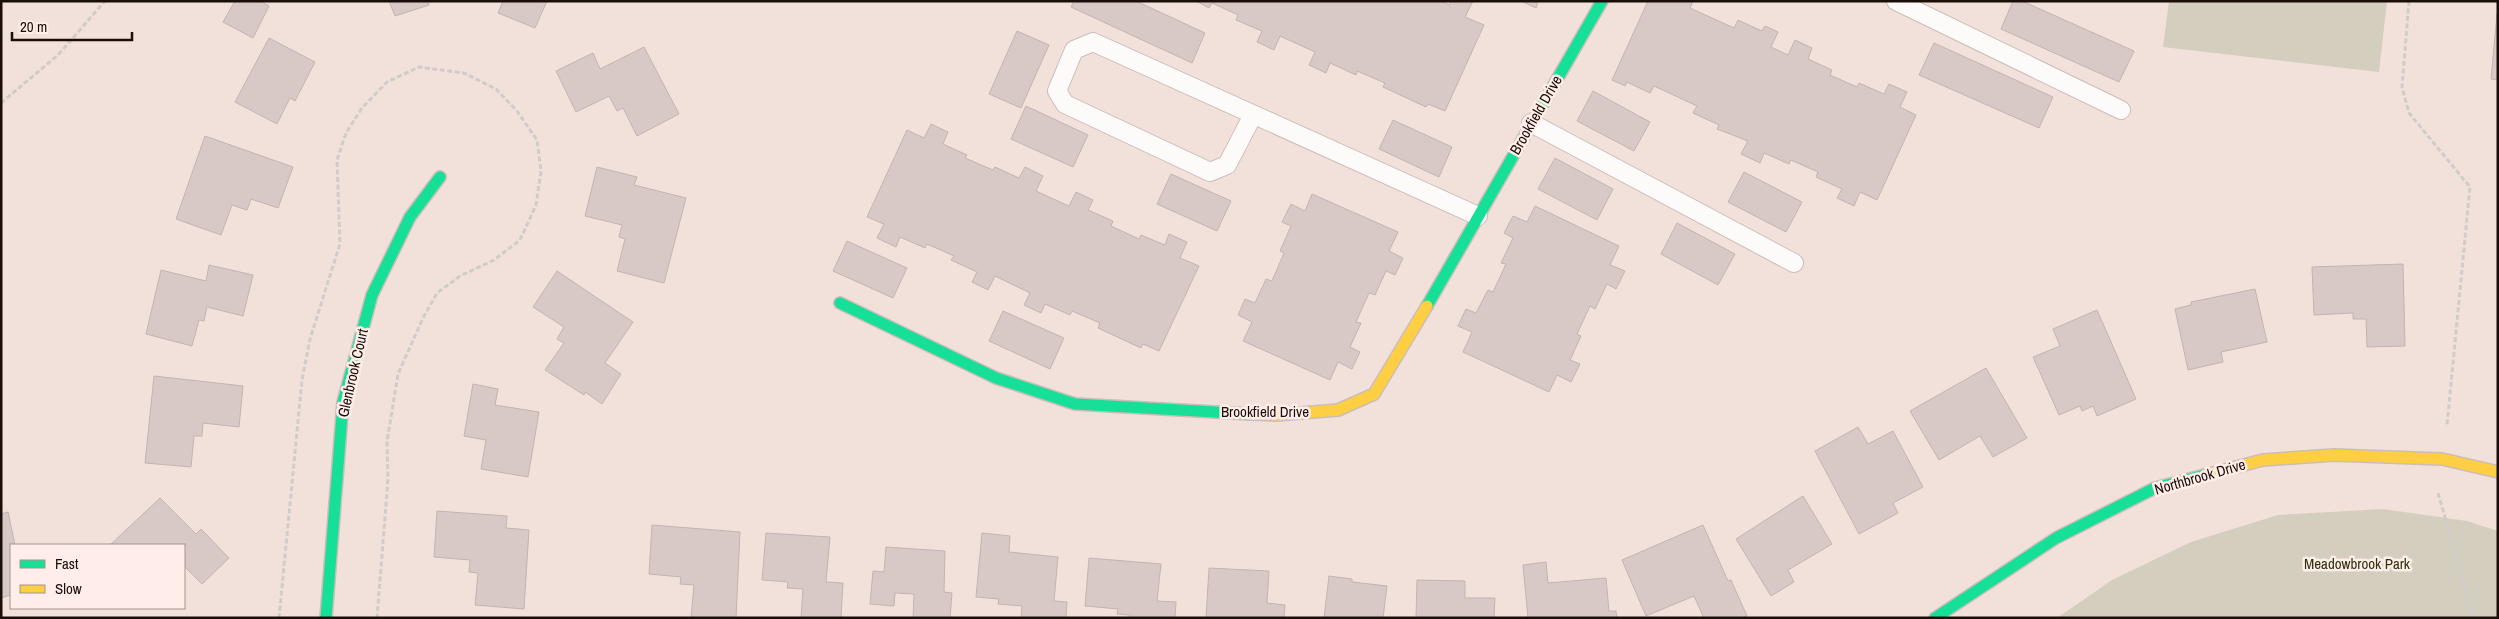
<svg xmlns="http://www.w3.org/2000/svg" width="2499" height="619" viewBox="0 0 2499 619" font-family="'Archivo Narrow',sans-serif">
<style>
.green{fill:#d4cebe}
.building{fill:#d9c9c6;stroke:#c3b4b1}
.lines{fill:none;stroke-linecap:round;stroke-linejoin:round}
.lane-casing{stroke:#cbbdb8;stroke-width:20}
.fast-casing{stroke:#cbbdb8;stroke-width:14}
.slow-casing{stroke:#cbbdb8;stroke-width:14}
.path{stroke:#d1ccca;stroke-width:3;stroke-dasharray:5 2.5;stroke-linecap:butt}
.lane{stroke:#fdfafa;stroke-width:18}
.fast{stroke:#16e098;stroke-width:11}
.slow{stroke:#ffcf43;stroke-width:11}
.labels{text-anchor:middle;stroke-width:5;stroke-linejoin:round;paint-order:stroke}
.street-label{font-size:15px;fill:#1b0e09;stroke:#feede8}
.park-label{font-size:15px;fill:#2f330b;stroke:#feede8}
</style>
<rect width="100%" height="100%" fill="#f2e1db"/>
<path class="green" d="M2169,1H2387L2379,72L2163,47Z
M2383,509L2467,521L2498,531V618H2057L2112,580L2191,542L2278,515Z"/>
<path class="building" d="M235,1H261L269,6L253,38L223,22Z
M389,1H428L429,5L395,16Z
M503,1H547L535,28L498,13Z
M1074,1H1136L1205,33L1192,63L1071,7Z
M1196,1H1442L1449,5L1451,1H1473L1465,17L1484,25L1445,111L1428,104L1426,107L1383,87L1385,83L1357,71L1356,75L1330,63L1326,73L1309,65L1315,52L1280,36L1274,50L1257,42L1262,31L1236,20L1238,15L1212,3L1209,8Z
M1521,1H1538L1536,8Z
M1648,1H1693L1690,8L1734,28L1738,20L1762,31L1765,26L1778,32L1771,47L1788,55L1795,40L1812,48L1808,59L1832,70L1830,75L1857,87L1859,83L1884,94L1889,84L1907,92L1900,107L1916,115L1877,200L1860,192L1854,206L1837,198L1842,189L1816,177L1818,172L1791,160L1789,164L1764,153L1760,163L1741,154L1748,141L1717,129L1719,125L1693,113L1697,106L1654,86L1650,93L1627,82L1625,86L1612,80Z
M2013,1H2022L2134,51L2119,82L2001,29Z
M2497,14H2498V80L2491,79Z
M1017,31L1049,45L1021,108L989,94Z
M269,38L315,62L295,101L290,98L277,124L235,102Z
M1934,43L2053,97L2039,128L1919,75Z
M644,47L679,114L637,136L623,108L617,111L609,96L576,112L556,71L593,53L600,69Z
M1593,91L1650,122L1634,151L1577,121Z
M1026,106L1088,135L1073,167L1011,139Z
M1393,120L1452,147L1439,177L1379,149Z
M931,124L948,132L943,144L967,155L965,158L993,170L995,167L1019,178L1025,167L1043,176L1036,191L1069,206L1076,192L1093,200L1088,210L1113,221L1111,226L1139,239L1141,235L1165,245L1169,234L1187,242L1180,258L1199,266L1159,351L1143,344L1141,348L1098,328L1100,323L1072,311L1070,315L1045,304L1041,313L1024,305L1030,293L995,276L988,290L972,282L977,272L951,260L954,256L927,244L925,248L900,237L896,247L877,238L884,224L867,217L907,130L924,138Z
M205,136L293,167L278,208L251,199L247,210L232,205L221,235L176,219Z
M1555,158L1613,189L1597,220L1538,189Z
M597,167L637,177L634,185L686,198L664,283L617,271L625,239L619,237L622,225L585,216Z
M1744,172L1802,202L1786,232L1728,202Z
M1171,174L1231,201L1217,231L1157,204Z
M1312,194L1398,232L1389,251L1403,258L1395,275L1386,271L1375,295L1369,293L1356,322L1361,323L1350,347L1360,352L1352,369L1338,362L1330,380L1243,341L1252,322L1238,315L1245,299L1255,303L1266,279L1272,281L1284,253L1280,251L1291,226L1282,222L1291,204L1305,211Z
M1535,206L1619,246L1610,265L1625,271L1616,289L1607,284L1595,309L1590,306L1577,334L1581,336L1570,360L1580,364L1571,382L1557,375L1549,392L1463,352L1472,332L1458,326L1466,309L1476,313L1488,290L1493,292L1506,264L1501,263L1513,238L1504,233L1513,216L1527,222Z
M1677,223L1735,254L1718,285L1661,254Z
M847,241L907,268L893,298L833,271Z
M2403,264L2405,346L2367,347L2366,319H2353V313L2314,315L2312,267Z
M209,265L253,275L243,316L207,307L204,321L199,320L192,346L146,334L161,270L206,281Z
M557,271L633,322L605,363L621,374L602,404L585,392L584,395L545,370L564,343L557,339L564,327L533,307Z
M2255,289L2267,342L2221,352L2223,362L2188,370L2175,309L2191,305V302Z
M2097,310L2136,399L2097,416L2093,406L2082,411L2080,406L2059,415L2033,357L2060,346L2053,329Z
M1003,311L1064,338L1050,369L989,341Z
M1986,368L2027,438L1993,457L1980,436L1939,460L1910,411Z
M154,376L243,386L239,427L203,423L202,436H194L191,467L145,463Z
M473,384L498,389L495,405L539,412L528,477L481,469L486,440L464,436Z
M1858,427L1868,444L1893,431L1923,487L1893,503L1898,513L1859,534L1815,451Z
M1803,496L1832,544L1788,570L1794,582L1771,596L1736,539Z
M160,498L196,534L201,529L229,558L202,584L184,566V545H110Z
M437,511L507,516L506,528L529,530L524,609L475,605L478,573L469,572L470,560L434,557Z
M8,512L15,545H11V595L1,598V514Z
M652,525L740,532L736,618H691L694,585L680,584L681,577L649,574Z
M1703,525L1728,581L1731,580L1747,616L1742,618H1704L1694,596L1646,616L1622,560Z
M766,533L830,537L826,582L843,583L841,618H801L803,589L787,588L788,582L762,580Z
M982,533L1010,536L1009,552L1058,557L1054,601L1067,602L1066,618H1021L1022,606L998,604L999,599L976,597Z
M886,547L945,551L944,592L952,593L950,618H913L914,594L895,593L894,606L870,604L873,571L884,572Z
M1089,558L1161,564L1157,601L1176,602L1175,618H1130V615L1117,614L1118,609L1085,606Z
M1546,562L1548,583L1606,578L1609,611H1616L1617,618H1528L1523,565Z
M1209,568L1269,571L1267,603L1285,605L1284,618H1206Z
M1329,576L1352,579V582L1387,586L1383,618H1324Z
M1417,580L1465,581V598H1495L1494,618H1416Z"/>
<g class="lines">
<g class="lane-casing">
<path id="lane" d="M1896,1L2121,110
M1253,115L1227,165L1210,172L1065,104L1057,91L1074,50L1093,42L1478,216
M1531,123L1794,263"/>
</g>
<g class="fast-casing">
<path id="fast" d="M840,303L996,378L1075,404L1250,414
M1427,306L1602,1
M326,618L343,402L372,295L410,217L440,177
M1935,618L2056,538L2155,488L2205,475"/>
</g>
<g class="slow-casing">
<path id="slow" d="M1250,414L1276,415L1338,410L1374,394L1427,306
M2205,475L2263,460L2334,455L2442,459L2498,472"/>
</g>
<path class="path" d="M2409,1L2402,87L2409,113L2470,187L2447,425
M1,103L58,55L105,1
M2438,493L2474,618
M279,618L302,380L310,339L340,244L337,160L346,133L362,108L387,82L419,67L464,73L496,89L517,111L537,140L541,171L536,205L520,240L494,260L460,276L437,293L423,318L398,374L387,442L388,479L377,618"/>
<use href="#lane" class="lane"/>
<use href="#fast" class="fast"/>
<use href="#slow" class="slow"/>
</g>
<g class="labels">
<g class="street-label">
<text transform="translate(1536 115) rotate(-60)" y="5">Brookfield Drive</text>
<text transform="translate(353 373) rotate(-77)" y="5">Glenbrook Court</text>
<text x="1265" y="417">Brookfield Drive</text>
<text transform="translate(2200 477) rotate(-16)" y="5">Northbrook Drive</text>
</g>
<g class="park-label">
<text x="2357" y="569">Meadowbrook Park</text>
</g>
</g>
<rect width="2499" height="619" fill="none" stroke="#1b0e09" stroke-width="5"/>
<rect x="10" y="544" width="175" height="65" fill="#feede8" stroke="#a3948f"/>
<rect x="20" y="560" width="25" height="8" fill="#16e098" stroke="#a3948f"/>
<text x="55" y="569" font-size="15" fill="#1b0e09">Fast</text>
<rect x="20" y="585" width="25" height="8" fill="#ffcf43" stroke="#a3948f"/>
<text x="55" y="594" font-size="15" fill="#1b0e09">Slow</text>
<path d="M12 32v8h120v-8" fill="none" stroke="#1b0e09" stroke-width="2.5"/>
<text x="20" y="32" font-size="15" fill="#1b0e09" stroke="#feede8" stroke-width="4" paint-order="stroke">20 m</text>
</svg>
